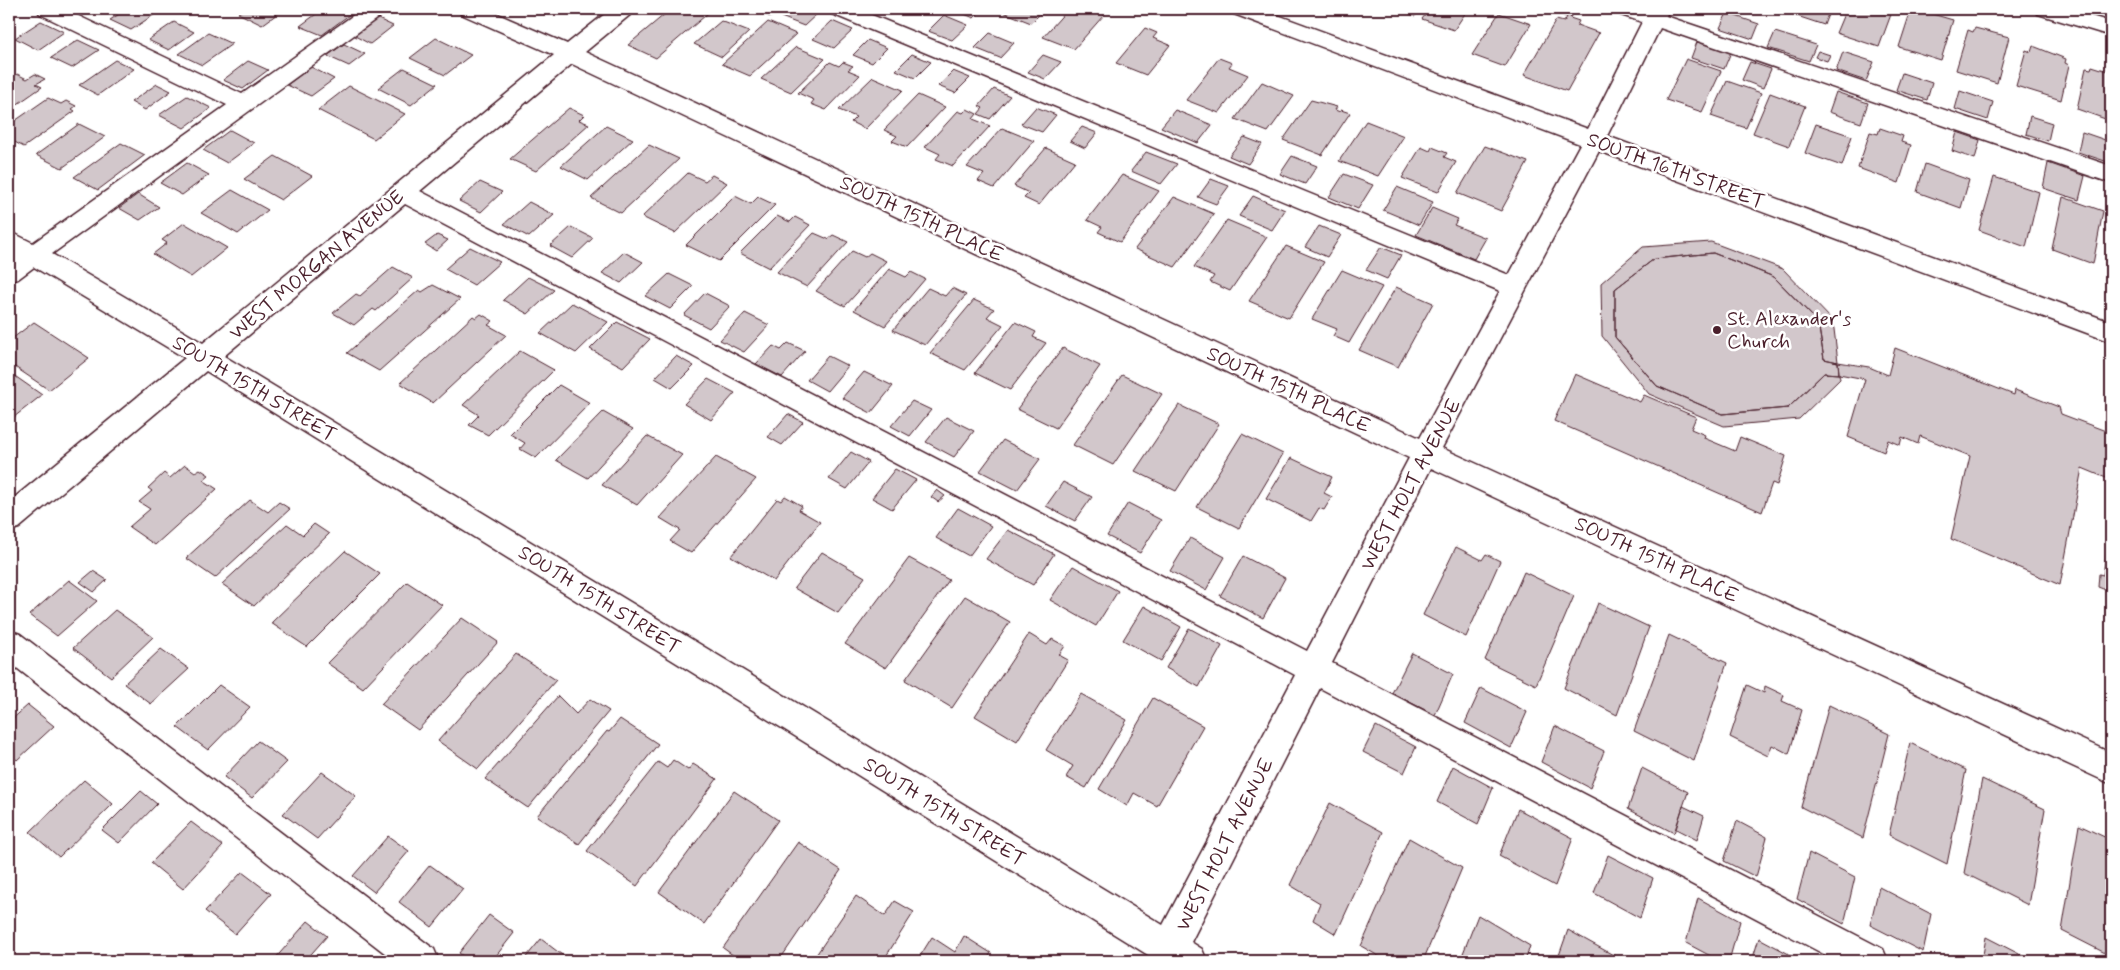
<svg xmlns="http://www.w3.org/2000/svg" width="2120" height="970" viewBox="0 0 2120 970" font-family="Mynerve,sans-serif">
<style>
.building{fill:#d2c7cb;stroke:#4a1f2b}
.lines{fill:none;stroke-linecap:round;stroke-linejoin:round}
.minor-casing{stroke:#4a1f2b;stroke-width:3}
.minor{fill:#fff;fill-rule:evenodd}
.poi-dot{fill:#4a1f2b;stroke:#fff;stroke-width:2}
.labels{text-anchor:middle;stroke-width:5;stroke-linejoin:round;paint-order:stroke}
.street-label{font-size:20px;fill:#4a1f2b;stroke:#fff}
.poi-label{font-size:20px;fill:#4a1f2b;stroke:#fff;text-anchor:start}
</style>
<rect width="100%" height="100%" fill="#fff"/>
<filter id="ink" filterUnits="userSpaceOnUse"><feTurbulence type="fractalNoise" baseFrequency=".02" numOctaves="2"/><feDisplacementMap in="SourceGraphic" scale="10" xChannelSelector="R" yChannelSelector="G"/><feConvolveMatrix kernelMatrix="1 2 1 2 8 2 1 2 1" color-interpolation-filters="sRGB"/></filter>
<g filter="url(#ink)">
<path class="building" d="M127,9H151L158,12L131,30L110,20Z
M244,9H284L262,25L238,13Z
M323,9H357L322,35L300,26Z
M671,9H713L656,58L628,45Z
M750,9H780L771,17Z
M789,9H812L819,12L804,26L781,17Z
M952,9H983L974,18Z
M1003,9H1045L1031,23L1001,11Z
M1068,9H1088L1104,15L1074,49L1043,37Z
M1407,9H1420L1415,16L1407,13L1409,10Z
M1430,9H1468L1454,30L1422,19Z
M1543,9H1575L1570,18L1579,21L1577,25L1599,33L1567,91L1524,75L1556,20L1564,22L1567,17Z
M1787,9H1830L1824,25L1785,12Z
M1846,9H1893L1879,47L1836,33Z
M1915,9L1953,20L1941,60L1899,47L1910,13L1914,14Z
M1499,13L1531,24L1505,67L1472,55Z
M1727,13L1759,24L1753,39L1720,28Z
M944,15L968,25L952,40L928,31Z
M376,18L393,26L370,44L353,35Z
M41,21L64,32L38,50L15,38Z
M721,21L749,32L722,57L694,44Z
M832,21L853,30L834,48L813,39Z
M174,22L194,32L169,50L148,40Z
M768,22L796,34L750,76L722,64Z
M1145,28L1157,33L1153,38L1170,45L1146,75L1116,63Z
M1975,28L2009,37L1997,83L1956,70L1968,30L1973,32Z
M1775,32L1816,45L1809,61L1768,48Z
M208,33L232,44L202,65L179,54Z
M990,33L1014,43L1000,58L975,48Z
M436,38L471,55L445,75L410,58Z
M78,40L99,50L72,68L51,58Z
M868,40L887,48L872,63L853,55Z
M1697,42L1731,52L1724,69L1691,58Z
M344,44L365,54L349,66L327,56Z
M2033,46L2066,59L2065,63L2069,65L2061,100L2016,86L2026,50L2031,52Z
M796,47L825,59L791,92L761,79Z
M1818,51L1830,55L1827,61L1815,57Z
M1843,52L1874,62L1866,81L1836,71Z
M912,54L931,62L915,78L896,70Z
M1043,55L1061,62L1045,79L1028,72Z
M1219,58L1232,63L1229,67L1248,75L1219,113L1186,100Z
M1686,59L1721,71L1702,112L1666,100Z
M115,60L134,69L98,95L79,85Z
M248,61L268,70L243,89L223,80Z
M830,62L839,66L843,62L853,66L848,70L860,75L826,110L811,104L814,100L798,93Z
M1750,62L1771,69L1763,88L1742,80Z
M2092,66L2111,72V70V121L2077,109L2086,68L2091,69Z
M311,67L334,79L311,96L287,85Z
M404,68L437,84L411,105L378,88Z
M953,71L970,78L955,93L938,86Z
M1902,73L1932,83L1927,100L1896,90Z
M17,74L27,79L35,74L45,79L36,84L42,87L9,110V80Z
M873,77L903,90L865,129L851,122L856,117L839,110Z
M1727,81L1761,93L1746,128L1711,116Z
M1262,82L1294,96L1268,132L1235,119Z
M157,84L171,91L145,110L131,102Z
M349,86L405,114L374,139L318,110Z
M994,89L1010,96L990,119L978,114L983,108L979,106Z
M1960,91L1993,102L1988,120L1955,109Z
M1836,92L1868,103L1861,123L1829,112Z
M1770,93L1805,106L1789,146L1753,133Z
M918,95L945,107L907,147L892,141L897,136L884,130Z
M187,96L211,108L184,128L159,115Z
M48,98L61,104L66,101L76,106L72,109L75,111L24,147L9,139V125Z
M1311,100L1337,107L1335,110L1340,112L1341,110L1350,113L1322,155L1283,140Z
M1036,107L1056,115L1042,132L1021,124Z
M569,108L584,115L579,120L589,124L536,171L510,159Z
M967,109L977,114L973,119L990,126L953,166L936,159L940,154L925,147L958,111L963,113Z
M1175,110L1212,125L1198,143L1161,127Z
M2030,116L2052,123L2048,141L2026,134Z
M1366,121L1404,136L1378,176L1339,161Z
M79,124L105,137L62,168L36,155Z
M1816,124L1852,136L1842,166L1805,153Z
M606,126L633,139L588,180L561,166Z
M1082,127L1097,133L1085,148L1070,141Z
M1002,128L1034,141L994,188L978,181L984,174L967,167Z
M1880,128L1903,136L1901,142L1911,145L1899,183L1858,168L1870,132L1878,134Z
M230,130L254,143L227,163L203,150Z
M1957,132L1980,140L1975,159L1952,151Z
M2082,132L2111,142V163L2078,152Z
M1244,137L1262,144L1248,164L1229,156Z
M121,143L145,155L98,190L74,177Z
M649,145L679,159L621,213L591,198Z
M1485,146L1528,162L1501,211L1457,193Z
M1421,147L1430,151L1432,147L1447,153L1444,157L1456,162L1438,192L1402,178Z
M1046,148L1075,161L1039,205L1024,198L1029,193L1014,186Z
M1146,152L1177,164L1161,184L1131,171Z
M275,156L312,176L281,200L244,179Z
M1292,156L1317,166L1305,184L1280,174Z
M187,163L209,175L182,195L160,183Z
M2048,163L2085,176L2079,200L2043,188Z
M1925,164L1969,180L1961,208L1917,192Z
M688,173L705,181L712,175L727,183L675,233L642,217Z
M1344,174L1373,185L1358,209L1329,197Z
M1122,175L1159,191L1120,242L1098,232L1102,227L1087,220Z
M1994,177L2039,192L2026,247L1979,230Z
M1211,179L1229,186L1216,204L1198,197Z
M480,182L502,192L481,212L459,201Z
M1397,187L1433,202L1419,225L1383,210Z
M232,190L268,210L238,234L201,213Z
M138,194L159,207L140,220L119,208Z
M735,196L751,204L758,197L775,205L719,261L686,245Z
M1253,196L1285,210L1272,230L1239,216Z
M1174,197L1214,214L1175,267L1135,249Z
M2063,197L2103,211L2093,264L2052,249Z
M529,202L554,215L529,237L504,224Z
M1432,208L1458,219L1454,225L1486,238L1474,259L1416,235Z
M777,216L790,222L795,217L810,225L769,268L740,253Z
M1227,220L1267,237L1230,291L1210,282L1214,276L1194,267Z
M184,223L227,248L191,277L153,254L167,243L162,240Z
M1319,226L1341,235L1327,257L1305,247Z
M571,227L593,238L572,258L550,246Z
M814,233L828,239L833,235L848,242L807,287L777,272Z
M437,235L448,240L436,251L425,244Z
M1711,242L1783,269L1833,321L1838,362L1824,359L1818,322L1774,277L1713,253L1654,259L1615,289V337L1657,386L1722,414L1788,408L1824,373L1839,374L1840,379L1799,419L1724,426L1649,394L1602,336L1601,283L1643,247Z
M1286,246L1324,262L1289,318L1249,301Z
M470,247L500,262L474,285L445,269Z
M1381,247L1401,255L1387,279L1366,270Z
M852,251L865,257L870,253L886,261L845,306L816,291Z
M624,252L643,262L621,283L602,273Z
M1713,253L1774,277L1818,322L1824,359L1838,362L1839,374L1824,373L1788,408L1722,414L1657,386L1615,337V289L1654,259Z
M393,267L413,278L376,311L373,309L354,325L333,313L356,294L360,296Z
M889,269L906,277L911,272L925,279L885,326L854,310Z
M1342,270L1382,287L1349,343L1333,336L1337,329L1312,319Z
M669,274L693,286L670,309L645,296Z
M528,277L554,290L528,314L503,300Z
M433,285L460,299L379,371L347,353L419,290L422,292Z
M1396,287L1433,303L1398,367L1359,350Z
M928,288L945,296L952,288L966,295L925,345L893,330Z
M705,293L730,306L709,328L684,315Z
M974,300L994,309L987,317L1003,325L965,370L930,353Z
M572,303L608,322L576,353L540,333Z
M745,313L769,325L744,352L720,340Z
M481,314L493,321L488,325L506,335L433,403L400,383L473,316L476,318Z
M34,322L89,358L49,390L9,363V341Z
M617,322L650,339L623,367L590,349Z
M1015,322L1036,332L1033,337L1046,343L1010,390L975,373Z
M788,343L805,351L782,377L756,364L773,346L781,350Z
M1063,348L1100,366L1056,428L1017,409Z
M1895,348L2014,395L2015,390L2059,407L2061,414L2111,433V480L2082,468L2060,585L1951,539L1970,456L1920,436L1918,444L1902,437L1900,445L1888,440L1884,452L1848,437L1865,379L1839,374L1838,362L1869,367L1888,375Z
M520,351L554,370L488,435L469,425L479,415L463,405Z
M676,356L694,366L672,388L655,378Z
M828,356L848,366L827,391L807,380Z
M9,372L42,395L9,421Z
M864,372L893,386L871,413L842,398Z
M1575,374L1640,402L1644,395L1696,417L1691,429L1705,435L1704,438L1735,451L1740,437L1786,456L1777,485L1772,483L1762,512L1554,421Z
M1122,375L1162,394L1113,465L1073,445Z
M708,379L735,393L711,420L684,404Z
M559,385L590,403L536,458L520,449L525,443L510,434Z
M912,401L931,410L910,436L891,426Z
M1179,405L1219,424L1176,491L1135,471Z
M603,412L633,429L588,478L556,460Z
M788,414L803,422L782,445L768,437Z
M946,417L974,431L954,457L926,442Z
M1242,434L1283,454L1239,528L1197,507Z
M647,436L682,455L637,505L602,485Z
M1003,440L1040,459L1017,490L980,471Z
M851,452L869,462L847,489L829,479Z
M716,457L756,479L691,553L670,541L680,530L660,518Z
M1291,458L1332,477L1324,493L1332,497L1324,510L1319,508L1311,521L1266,499Z
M185,465L195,472L200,469L209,475L203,480L217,489L155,545L129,527L150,509L139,502L152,491L148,488L164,473L170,478Z
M895,469L916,480L892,509L872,498Z
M1063,482L1092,497L1075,521L1046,506Z
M937,490L945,496L938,502L931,497Z
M785,496L802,506L799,510L820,522L774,581L731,556L777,499L781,501Z
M250,500L268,512L279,502L290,509L215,578L186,558Z
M1128,503L1161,520L1140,553L1107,536Z
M958,508L991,526L969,556L936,538Z
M2111,522V592L2098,587L2099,574L2103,575Z
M287,524L303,535L314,524L329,534L254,606L222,584Z
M1008,530L1054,554L1033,585L986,559Z
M1190,538L1225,557L1206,590L1170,571Z
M1456,547L1482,560L1486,554L1500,561L1466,637L1423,615Z
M345,551L380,574L307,647L271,623Z
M822,552L865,577L838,613L794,588Z
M1243,556L1285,578L1263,618L1220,596Z
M909,558L949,580L886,668L845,644Z
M1073,566L1118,591L1096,626L1050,600Z
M93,571L107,580L94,592L80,582Z
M1524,572L1574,596L1536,685L1485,660Z
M69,580L97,601L57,636L29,615Z
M407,582L442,605L363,688L327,663Z
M965,596L1010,622L952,708L905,680Z
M1598,603L1649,627L1617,715L1564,688Z
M1144,606L1181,627L1161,661L1123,640Z
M115,610L153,637L111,677L73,648Z
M462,618L498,642L418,730L381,704Z
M1189,628L1222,646L1199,687L1166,668Z
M1029,634L1047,645L1052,639L1065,646L1059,655L1068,660L1017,741L975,716Z
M1669,635L1727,663L1694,761L1634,731Z
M161,649L189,669L151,704L124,684Z
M1412,653L1453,674L1435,715L1392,693Z
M516,654L556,680L478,769L438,741Z
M219,685L250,707L208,750L177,727Z
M1747,685L1764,693L1765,686L1784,695L1782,701L1802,710L1789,754L1772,745L1768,756L1730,737Z
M1481,688L1527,712L1511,748L1465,723Z
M1081,694L1127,720L1086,788L1066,777L1073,766L1046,750Z
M558,696L576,714L590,699L609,711L528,808L485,779Z
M1153,698L1203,726L1157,806L1134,793L1127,806L1099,789Z
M28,705L54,726L17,760L9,753V722Z
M1829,705L1889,734L1863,838L1801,807Z
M620,719L658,744L579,844L537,816L607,731L609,732Z
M1376,726L1416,747L1404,773L1363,752Z
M1555,726L1604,751L1590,788L1541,762Z
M258,741L287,762L252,798L224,777Z
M1910,743L1966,770L1947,864L1889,835Z
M673,760L688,770L693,764L717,779L637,886L587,851L658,762L667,768Z
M1453,766L1493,788L1478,824L1437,802Z
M1642,768L1688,792L1674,833L1628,809Z
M322,772L356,796L317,839L283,814Z
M1982,779L2045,809L2028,905L1964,873Z
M84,780L113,804L59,857L30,832Z
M141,791L157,804L119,843L102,830Z
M734,791L778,820L704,924L659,892Z
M1330,803L1383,832L1336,934L1313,920L1320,903L1290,885Z
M1683,806L1704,816L1697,840L1676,829Z
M1518,809L1573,838L1555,886L1499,856Z
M1737,821L1767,837L1756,877L1724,861Z
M191,822L223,846L183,889L151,863Z
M2079,825L2111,840V956L2062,931Z
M388,836L409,851L374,892L353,876Z
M1409,838L1462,868L1423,961H1387L1361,946Z
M798,842L841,870L779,961H741L723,948Z
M1809,853L1855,877L1844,924L1797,899Z
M1608,855L1653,878L1640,918L1594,893Z
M430,865L463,889L432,927L399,902Z
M242,872L271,894L235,934L205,911Z
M1879,887L1931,914L1923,952L1870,925Z
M856,896L885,916L895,901L914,912L883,961H812Z
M1698,898L1740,921L1729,961H1720L1686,943Z
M489,915L514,933L492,961H469L459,953Z
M1478,915L1530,946L1525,961H1460Z
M308,921L327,936L305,961H273Z
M1568,930L1624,961H1557Z
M964,936L991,953L986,961H917L932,937L955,952Z
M1986,937L2025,957L2024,961H1982Z
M1759,938L1802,961H1752Z
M541,939L570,961H523Z"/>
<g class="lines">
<g class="minor-casing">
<path id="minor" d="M37,9H64L242,94L362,9H386L383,14L52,254L203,343L554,55L461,14L458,9H486L567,44L611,9H634L631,14L585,52L1420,438L1500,291L832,14L829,9H857L1509,275L1580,144L1234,14L1231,9H1261L1588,129L1642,22L1618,14L1615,9H1669L1666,16L2111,166V183L1660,28L1607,136L2111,322V342L1599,151L1442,448L2111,753V784L1431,468L1332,663L1883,949L1888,961H1837L1320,688L1191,942L1202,949L1207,961H1146L1148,955L206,371L19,528L9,531V502L185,358L34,267L18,279L9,281V259L15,255L9,251V231L33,243L227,105L40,14ZM572,64L1409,458L1307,651L420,191ZM405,204L1295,675L1163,925L224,356Z
M2035,9H2067L2111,22V36L2038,14Z
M9,630L20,634L434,949L439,961H395L9,662Z"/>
</g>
<use href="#minor" class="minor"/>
</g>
</g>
<circle class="poi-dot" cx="1717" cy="330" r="5"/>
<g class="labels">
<g class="street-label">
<text transform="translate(1676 170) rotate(20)" y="7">SOUTH 16TH STREET</text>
<text transform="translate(922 218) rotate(25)" y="7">SOUTH 15TH PLACE</text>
<text transform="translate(316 264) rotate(-40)" y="7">WEST MORGAN AVENUE</text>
<text transform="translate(255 388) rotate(31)" y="7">SOUTH 15TH STREET</text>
<text transform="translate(1289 389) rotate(25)" y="7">SOUTH 15TH PLACE</text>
<text transform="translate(1410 484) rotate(-62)" y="7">WEST HOLT AVENUE</text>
<text transform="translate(1657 559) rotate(25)" y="7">SOUTH 15TH PLACE</text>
<text transform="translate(600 599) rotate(32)" y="7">SOUTH 15TH STREET</text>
<text transform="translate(945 811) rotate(32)" y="7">SOUTH 15TH STREET</text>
<text transform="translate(1224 844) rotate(-63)" y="7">WEST HOLT AVENUE</text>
</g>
<g class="poi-label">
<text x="1727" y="325">St. Alexander's<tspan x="1727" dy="23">Church</tspan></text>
</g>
</g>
<rect width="2120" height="970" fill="none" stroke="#fff" stroke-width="30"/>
<rect x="15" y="15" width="2090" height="940" fill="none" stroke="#4a1f2b" stroke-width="2" filter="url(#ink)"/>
</svg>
